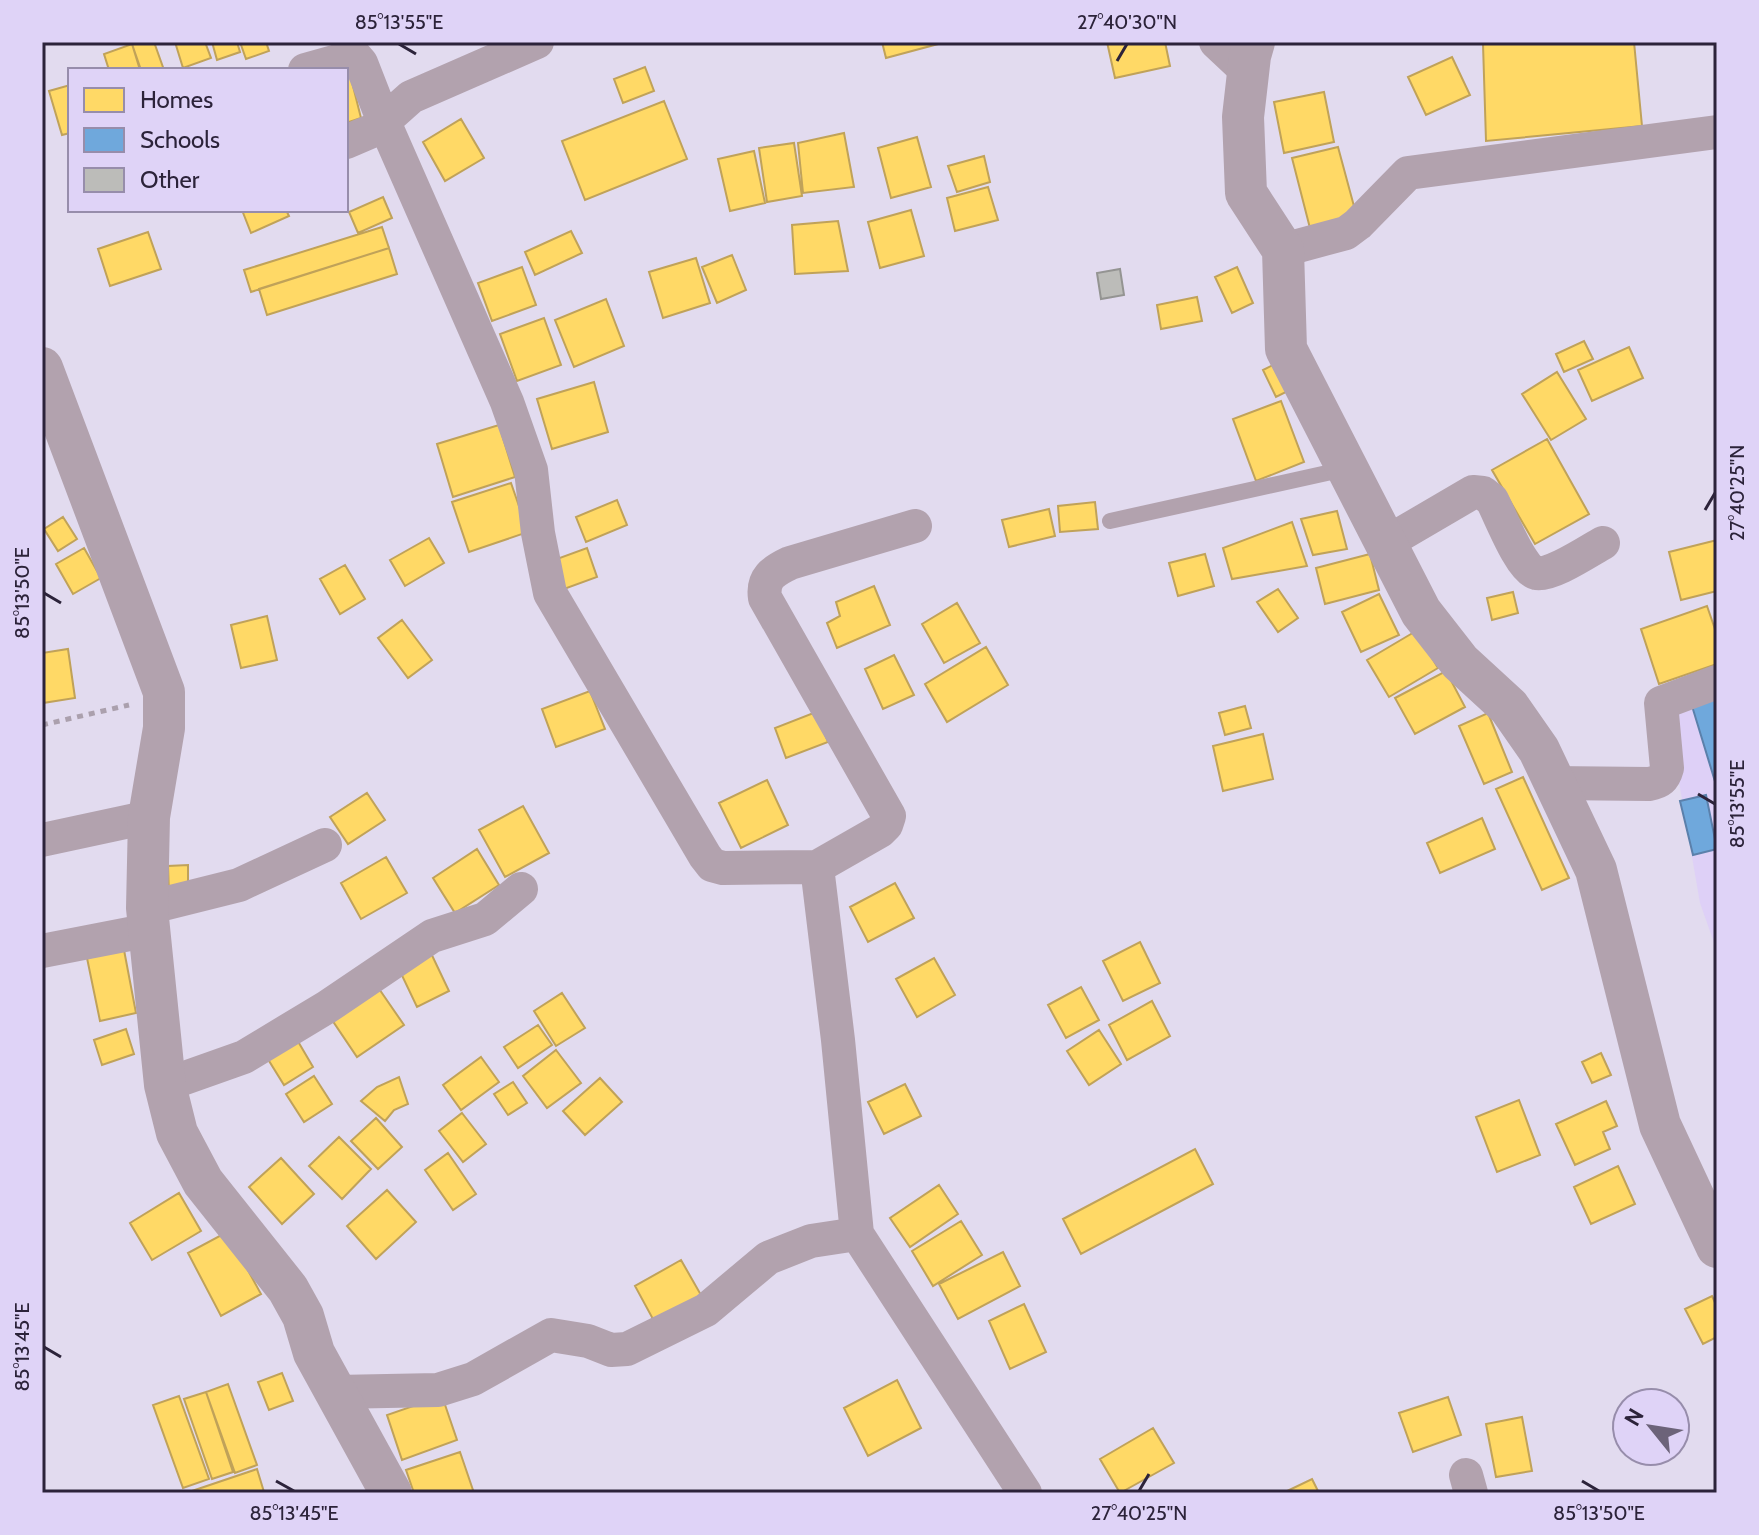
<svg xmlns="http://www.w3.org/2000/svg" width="1759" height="1535" viewBox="0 0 1759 1535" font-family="Cabin,sans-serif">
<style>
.built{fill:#ded0f7}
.homes{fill:#ffd966;stroke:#c0a259;stroke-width:2}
.schools{fill:#6fa8dc;stroke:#5b80ab;stroke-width:2}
.building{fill:#bcbcb9;stroke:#949492;stroke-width:2}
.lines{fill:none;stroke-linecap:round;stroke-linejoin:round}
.path{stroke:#aba0ad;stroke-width:5;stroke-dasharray:6 6;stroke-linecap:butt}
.service{stroke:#b2a2ae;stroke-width:16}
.minor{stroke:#b2a2ae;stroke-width:34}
.tertiary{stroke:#b2a2ae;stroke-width:42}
.ticks{fill:none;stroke:#2c233a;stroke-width:3}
.neatline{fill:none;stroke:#2c233a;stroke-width:3}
.ticks-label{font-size:20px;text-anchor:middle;fill:#2c233a}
</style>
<rect width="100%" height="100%" fill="#e2dbef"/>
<path class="built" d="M1717,689V951L1700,903L1666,707Z"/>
<path class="homes" d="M138,42H154L164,70H141L132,44Z
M175,42H205L211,58L183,68Z
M212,42H237L240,52L217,60Z
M240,42H266L269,51L246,59Z
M882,42H937L938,44L886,58Z
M1107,42H1165L1170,66L1115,78Z
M1502,42H1634L1642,126L1486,141L1483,44Z
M132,44L140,70H109L104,54Z
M1452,57L1470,95L1426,115L1408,77Z
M645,67L654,91L623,103L614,79Z
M346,70H349L361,118L346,123Z
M70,85V133L62,135L49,91Z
M1324,92L1334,142L1284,153L1274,102Z
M664,101L687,159L585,200L562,141Z
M461,119L484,158L445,181L423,142Z
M844,133L854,187L803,193L798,143Z
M917,137L931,187L891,198L878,148Z
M794,143L802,196L767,202L759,148Z
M1338,147L1358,221L1312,236L1292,158Z
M754,151L765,203L730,211L718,159Z
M984,156L990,182L957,192L948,166Z
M988,187L998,220L955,231L947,198Z
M383,197L392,218L358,233L349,212Z
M242,210H286L289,216L251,233Z
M911,210L924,256L880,268L868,222Z
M838,221L848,271L795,274L792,225Z
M382,227L389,248L251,292L244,270Z
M571,231L582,253L535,275L525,252Z
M148,232L161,269L110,286L98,249Z
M389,248L397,274L267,315L259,289Z
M732,255L746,290L717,303L702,267Z
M696,258L710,303L663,318L649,272Z
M522,267L536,305L492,321L478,283Z
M1237,267L1253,303L1232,313L1215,277Z
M1197,297L1202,321L1161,329L1157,305Z
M606,299L624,346L574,367L555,320Z
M544,318L561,365L517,381L500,334Z
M1584,341L1593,359L1564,372L1556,354Z
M1629,347L1643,378L1592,401L1578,370Z
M1287,358L1300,385L1276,397L1263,370Z
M1557,372L1586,419L1551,440L1522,394Z
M594,382L608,432L552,449L537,399Z
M1281,401L1304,462L1256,481L1233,419Z
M499,425L515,477L453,497L437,444Z
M1547,439L1589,514L1535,544L1492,470Z
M511,483L528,532L469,552L452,502Z
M617,500L627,525L586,542L576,517Z
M1095,502L1098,529L1060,532L1058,506Z
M1049,509L1055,536L1009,547L1002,520Z
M1337,511L1347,549L1313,555L1301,519Z
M63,517L77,539L58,551L44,529Z
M1292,522L1307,566L1232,579L1223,548Z
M429,538L444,563L405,586L390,560Z
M1717,540V591L1681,600L1669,552Z
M84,548L101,578L73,594L56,564Z
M587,548L597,577L564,589L554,560Z
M1205,554L1214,586L1178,596L1169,563Z
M1370,554L1379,590L1325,604L1316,568Z
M345,565L365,599L340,614L320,579Z
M874,586L890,625L837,648L827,623L840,616L836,602Z
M1278,589L1298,618L1278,632L1257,602Z
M1513,592L1518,613L1492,620L1487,598Z
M1379,594L1399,635L1361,652L1342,612Z
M957,603L980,643L944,663L922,624Z
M1707,606L1717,635V664L1659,684L1641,629Z
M267,616L277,660L241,668L231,625Z
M402,620L432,660L408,678L378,638Z
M1416,631L1438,668L1389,697L1367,660Z
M986,647L1008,685L947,722L925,684Z
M68,649L75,698L43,703L42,653Z
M894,655L914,695L883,709L865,669Z
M1446,671L1465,707L1415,734L1395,698Z
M590,691L605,729L556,747L542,709Z
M1245,706L1251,728L1225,735L1219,713Z
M816,712L828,742L786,758L775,728Z
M1488,713L1512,772L1484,784L1459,726Z
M1263,734L1273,779L1223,791L1213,746Z
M1523,777L1569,878L1542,890L1496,789Z
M767,780L788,825L741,848L719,803Z
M367,793L385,820L348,844L330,817Z
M523,806L549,853L505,877L479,830Z
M1482,818L1495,849L1440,873L1427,843Z
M477,849L499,885L455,913L433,878Z
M386,857L407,893L361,919L341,883Z
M188,865V892L169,893L168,866Z
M895,883L914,918L868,942L850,907Z
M1140,942L1160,983L1123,1001L1103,961Z
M429,949L449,991L417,1007L397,965Z
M124,950L136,1013L100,1021L87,958Z
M934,958L955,995L917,1017L896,979Z
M375,983L404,1025L357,1057L328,1014Z
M1081,987L1099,1020L1066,1038L1048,1005Z
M562,993L585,1028L556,1046L534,1011Z
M1152,1001L1170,1036L1127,1060L1109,1025Z
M538,1025L552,1045L518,1068L504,1047Z
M126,1029L134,1054L102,1065L94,1040Z
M1099,1030L1121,1064L1089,1085L1067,1051Z
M296,1038L313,1067L284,1085L266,1056Z
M556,1050L581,1083L547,1108L523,1076Z
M1601,1053L1611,1075L1592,1083L1582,1062Z
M481,1057L499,1082L461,1110L443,1085Z
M314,1076L332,1104L304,1122L286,1094Z
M399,1077L408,1104L394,1110L385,1121L361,1101L377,1087Z
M600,1078L622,1102L585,1135L563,1111Z
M513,1082L527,1103L508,1115L494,1094Z
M905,1084L921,1116L884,1134L868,1102Z
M1519,1100L1540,1155L1497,1172L1476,1117Z
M1606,1101L1617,1126L1603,1132L1610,1149L1575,1165L1556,1124Z
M462,1113L486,1144L463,1162L439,1131Z
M376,1118L402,1147L378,1169L351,1141Z
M339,1137L371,1169L342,1199L309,1166Z
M1195,1149L1213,1184L1081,1254L1063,1219Z
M448,1153L476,1194L453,1210L425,1170Z
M281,1158L314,1194L282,1224L249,1187Z
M1618,1166L1635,1204L1591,1224L1574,1187Z
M939,1185L958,1214L910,1247L890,1218Z
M387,1190L416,1222L376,1259L347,1226Z
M179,1193L201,1231L152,1260L130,1223Z
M961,1221L982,1255L933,1286L912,1251Z
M227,1232L261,1294L221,1316L188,1253Z
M1003,1252L1020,1286L958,1319L939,1284Z
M681,1260L701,1295L654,1321L635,1286Z
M1712,1296L1717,1307V1337L1703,1344L1685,1309Z
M1024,1304L1046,1352L1010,1369L989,1321Z
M282,1373L293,1401L269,1410L258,1382Z
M897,1380L921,1428L868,1456L844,1408Z
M228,1384L257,1465L235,1473L206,1392Z
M206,1392L233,1472L212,1479L184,1399Z
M179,1396L209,1479L183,1488L153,1405Z
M442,1396L457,1440L402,1460L387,1415Z
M1448,1397L1461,1435L1413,1452L1399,1413Z
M1522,1417L1532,1471L1496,1477L1486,1424Z
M1153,1428L1174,1463L1120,1493L1100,1459Z
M460,1452L474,1493H414L406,1470Z
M257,1469L264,1492L186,1493Z
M1312,1479L1319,1493H1283Z"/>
<path class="schools" d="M1717,698V788L1692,706Z
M1706,795L1717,849L1693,855L1680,801Z"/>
<path class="building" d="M1120,269L1124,295L1101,299L1097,273Z"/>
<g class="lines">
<path class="path" d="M42,725L129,705"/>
<path class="service" d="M1110,521L1345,469"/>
<path class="minor" d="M1216,42L1248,72
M305,70L355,56L361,63L384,122L507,402L531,470L538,533L550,593L705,856L712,865L723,868L817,867L838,1040L857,1234L811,1241L768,1258L706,1310L627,1349L611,1350L588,1341L551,1335L473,1379L438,1390L336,1392
M346,142L374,130L411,97L537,42
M1283,250L1346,233L1358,224L1408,173L1717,132
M1384,544L1473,492L1483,493L1492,500C1500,515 1521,570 1536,573C1550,577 1590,550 1603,543
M1552,783L1649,784C1660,782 1664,779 1667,768L1661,703L1717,682
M42,840L149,817
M817,867L880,831L886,825L889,816L765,598C762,578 773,571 790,563L915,526
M147,908L239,885L325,845
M42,951L150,930
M165,1085L244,1057L327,1007L432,936L485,919L521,889
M857,1234L1025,1493
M1466,1475L1471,1493"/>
<path class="tertiary" d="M1254,42L1250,56L1243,117L1246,193L1283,250L1286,349L1421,612L1460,662L1509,707L1539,750L1596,870L1660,1125L1717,1247
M42,368L164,692V728L149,817L147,908L165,1085L177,1133L203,1182L288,1289L303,1316L314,1353L391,1493"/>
</g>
<path class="ticks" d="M399,44L416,54M1117,61L1127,44M1705,510L1715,493M44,593L61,603M1698,794L1715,804M44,1347L61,1357M276,1481L294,1491M1582,1481L1599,1491M1139,1491L1149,1474"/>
<rect width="1759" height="1535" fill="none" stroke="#dfd3f7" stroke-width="88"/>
<rect x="68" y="68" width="280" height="144" fill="#dfd3f7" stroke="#978dab" stroke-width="2"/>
<rect x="84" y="88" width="40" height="24" fill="#ffd966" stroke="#978dab" stroke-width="2"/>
<text x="140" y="108" font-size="24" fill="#2c233a">Homes</text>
<rect x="84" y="128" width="40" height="24" fill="#6fa8dc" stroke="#978dab" stroke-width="2"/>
<text x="140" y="148" font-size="24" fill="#2c233a">Schools</text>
<rect x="84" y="168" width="40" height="24" fill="#bcbcb9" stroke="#978dab" stroke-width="2"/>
<text x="140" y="188" font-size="24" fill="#2c233a">Other</text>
<g transform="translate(1651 1427) rotate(300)"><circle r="38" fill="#dfd3f7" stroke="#978dab" stroke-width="2"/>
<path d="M0-6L14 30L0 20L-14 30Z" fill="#6c6379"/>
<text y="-12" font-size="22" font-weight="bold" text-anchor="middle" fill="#2c233a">N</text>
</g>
<rect x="44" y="44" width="1671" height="1447" class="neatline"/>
<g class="ticks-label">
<text x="399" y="29">85°13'55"E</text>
<text x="1127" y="29">27°40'30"N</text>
<text transform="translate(1737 493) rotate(-90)" y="7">27°40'25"N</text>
<text transform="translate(22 593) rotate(-90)" y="7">85°13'50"E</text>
<text transform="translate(1737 804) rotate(-90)" y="7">85°13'55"E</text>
<text transform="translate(22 1347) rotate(-90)" y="7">85°13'45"E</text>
<text x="294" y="1520">85°13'45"E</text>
<text x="1139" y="1520">27°40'25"N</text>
<text x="1599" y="1520">85°13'50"E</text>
</g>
</svg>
